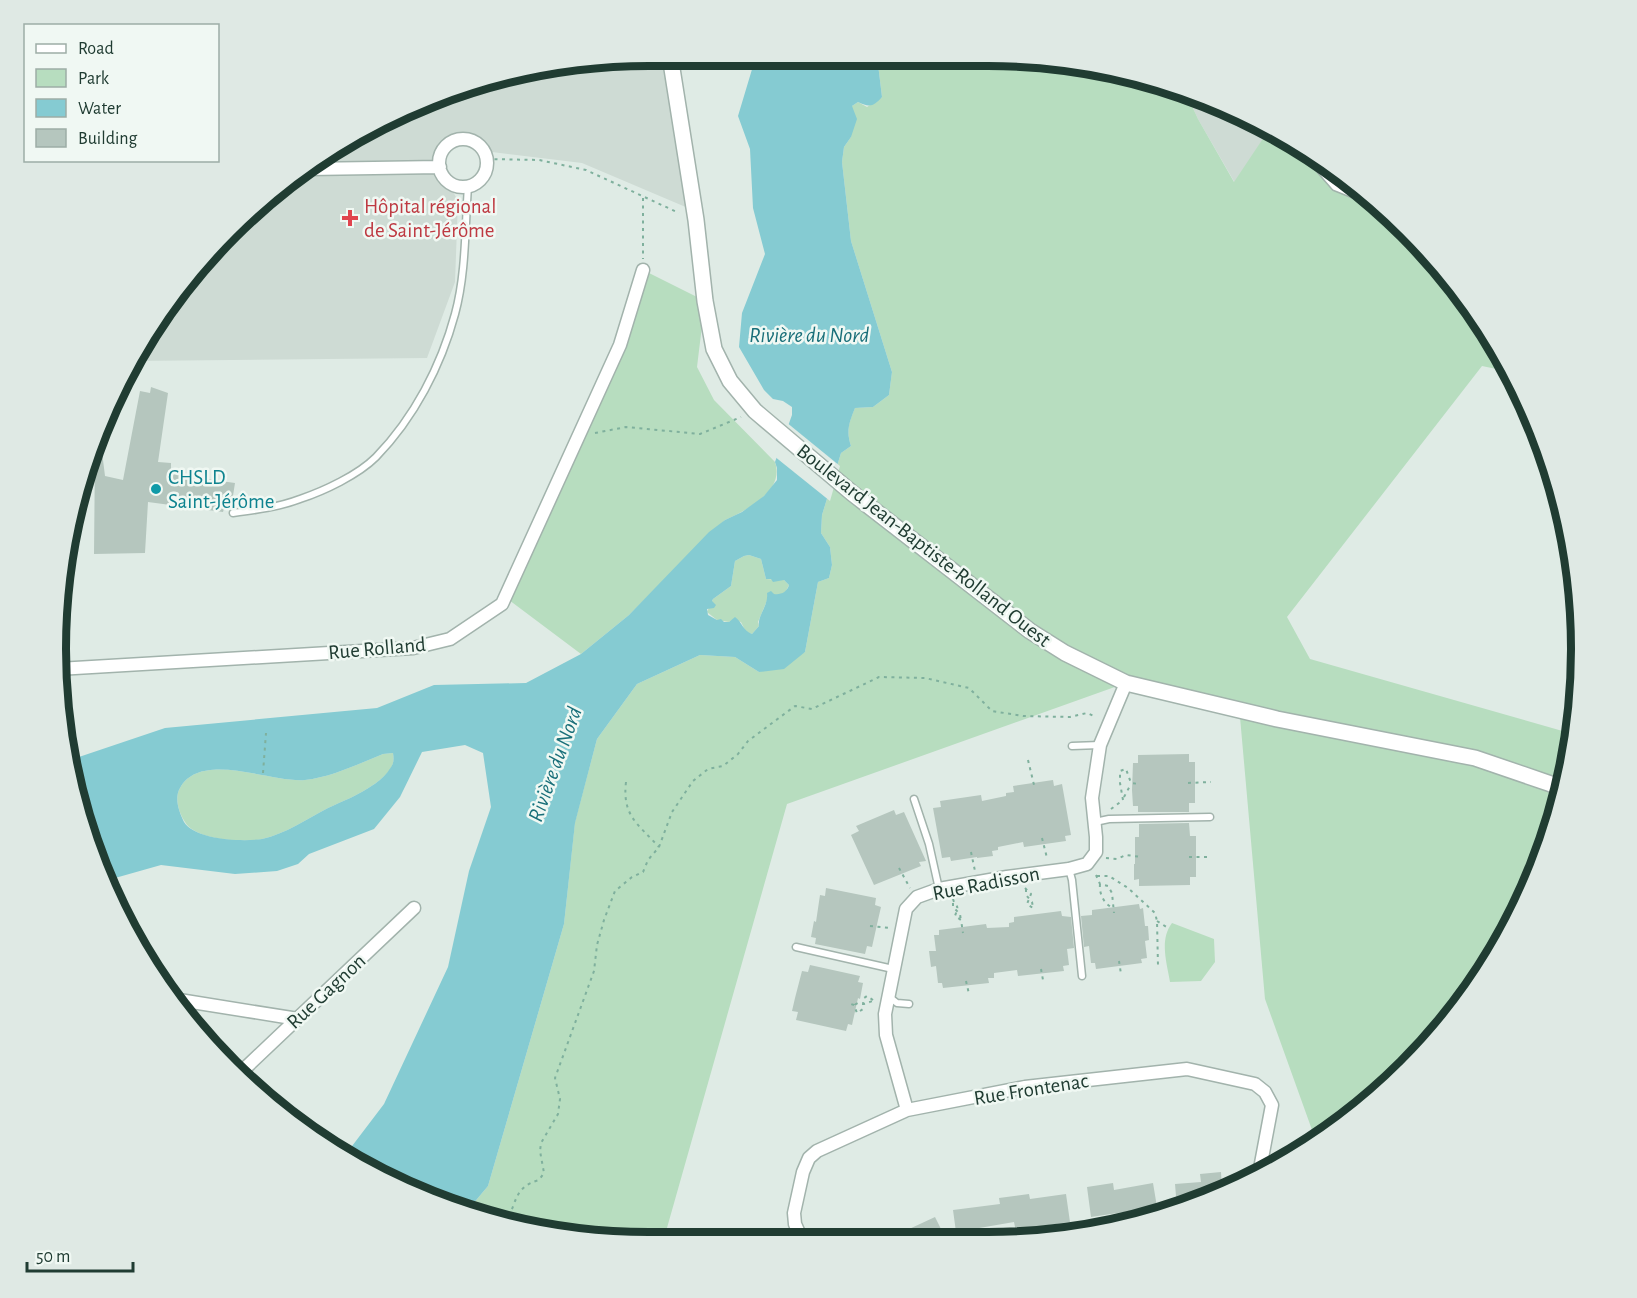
<svg xmlns="http://www.w3.org/2000/svg" width="1637" height="1298" viewBox="0 0 1637 1298" font-family="'Alegreya Sans',sans-serif">
<style>
.built{fill:#cedbd4}
.green{fill:#b7ddbf}
.water{fill:#85cbd2;fill-rule:evenodd}
.pier{fill:#dfebe5}
.building{fill:#b5c6be}
.lines{fill:none;stroke-linecap:round;stroke-linejoin:round}
.service-casing{stroke:#a2b3ac;stroke-width:9}
.minor-casing{stroke:#a2b3ac;stroke-width:15}
.tertiary-casing{stroke:#a2b3ac;stroke-width:18}
.path{stroke:#7fb09d;stroke-width:2;stroke-dasharray:3 4.5;stroke-linecap:butt}
.service{stroke:#fff;stroke-width:6}
.minor{stroke:#fff;stroke-width:12}
.tertiary{stroke:#fff;stroke-width:15}
.health-dot{fill:#e0444e;stroke:#f0f8f3;stroke-width:2}
.culture-dot{fill:#0f9aa8;stroke:#f0f8f3;stroke-width:2}
.labels{text-anchor:middle;stroke-width:5;stroke-linejoin:round;paint-order:stroke}
.health-label{font-size:21px;fill:#be3a42;stroke:#f0f8f3;text-anchor:start}
.culture-label{font-size:21px;fill:#0d838f;stroke:#f0f8f3;text-anchor:start}
.street-label{font-size:21px;fill:#203c32;stroke:#f0f8f3}
.water-label{font-size:22px;font-style:italic;fill:#196f79;stroke:#f0f8f3}
.rim{fill:none;stroke:#203c32;stroke-width:8}
</style>
<rect width="100%" height="100%" fill="#dfebe5"/>
<path class="built" d="M649,56H669L688,208L582,163L484,151L475,142L459,139L451,142L444,148L440,155V167L458,201L455,282L427,358L131,361L135,352L230,229L353,135L496,76Z
M1184,89L1270,128L1235,183L1198,119Z
M1321,161L1377,201L1335,187Z"/>
<path class="green" d="M877,56L1026,57L1179,87L1184,89L1198,119L1234,182L1270,128L1284,135L1323,162L1335,184L1370,196L1379,203C1428,255 1481,306 1511,372L1482,366L1287,617L1310,659L1573,734L1561,803L1520,912L1459,1011L1379,1095L1316,1141L1265,999L1240,717L1126,683L787,804L663,1242L534,1231L467,1211L488,1186L564,924L575,822L597,739L637,684L700,655L735,657L759,672L805,652L818,582L829,578L832,565L830,547L821,533L822,515L841,453L851,446C846,431 849,422 855,408L873,407L889,395L892,372L851,241L842,162L844,147L851,137L852,106L858,102L867,107L882,97Z
M643,270L705,301L697,367L714,400L775,462C785,491 747,510 725,520L629,615L581,654L505,597L619,345Z
M749,555L761,559L766,579L784,580L789,585L785,593L768,598L758,622L759,626L752,634L746,632L741,622L732,620L729,622L717,620L707,612L713,599L731,586L735,561L744,556Z
M393,753C394,760 394,763 390,770C386,775 379,781 373,785C359,795 343,801 328,808C307,819 285,834 262,839C243,843 195,840 185,822C179,813 174,798 180,788C201,750 271,783 305,780C332,777 358,764 383,754Z
M1172,923L1214,939L1215,962L1201,981L1170,982C1167,963 1159,940 1172,923Z"/>
<path class="water" d="M756,56H877L882,97C874,106 870,108 858,102L852,106L857,119L851,137L844,147L842,162L851,241L892,372L889,395L873,407L855,408C849,423 846,431 851,446L841,453L822,515L821,533L830,547L832,565L829,578L818,582L805,652L784,669L759,672L735,657L700,655L637,684L597,739L575,823L564,924L488,1186L467,1211L422,1197L346,1154L384,1104L448,967L469,871L491,807L483,753L465,745L422,752L400,797L374,829L309,854L298,864L277,871L235,874L161,865L108,880L76,802L70,760L165,728L377,708L434,685L526,683L581,654L629,615L709,532L725,520L742,512L764,496L777,480V468L775,462L792,415V407L783,401L773,399L764,390L739,347L742,313L765,254L753,208L750,149L738,116ZM749,555L761,559L766,579H771L773,582L784,580L789,585C787,592 781,595 774,594L771,591L767,593C769,605 757,616 759,626L752,634C743,631 742,622 735,617L729,622H724L721,619L717,620L708,615L707,609L714,608L716,605L712,601L713,599L731,586L735,561L744,556ZM393,753C394,760 394,764 389,770C386,775 378,782 373,785C359,795 343,801 328,808C307,819 285,834 262,839C243,842 195,840 184,822C179,812 174,798 180,788C201,750 271,783 305,780C332,777 358,764 383,754Z"/>
<path class="pier" d="M786,422L840,466L830,501L774,456Z"/>
<path class="building" d="M151,387L168,393L158,462L171,463V474L235,483L232,502H226L223,512L148,502L145,553L94,554L95,452H102L105,476L123,480L140,391L150,393Z
M1189,754V762H1195V803H1189V812H1138V806H1133L1132,790L1133,763H1138V755Z
M1053,780L1054,786L1062,784L1071,835L1065,836L1066,841L1024,847L1023,842L998,847V850L992,851L993,856L977,858V857L951,861L950,857L942,858L933,808L941,807L940,801L981,795L982,801L1006,796V793L1014,792L1013,786Z
M894,810L896,815L904,812L926,861L919,862L921,866L874,885L851,835L859,831L856,826Z
M1189,823L1190,836H1196V877H1190V885L1139,886V879L1134,880V864H1135V837H1139V824Z
M826,888L876,898L875,905L881,907L878,920L872,947L867,946L865,954L815,944L816,938L811,937L814,921L816,922L820,895L825,896Z
M1139,904L1140,909L1143,908L1145,926H1148L1149,940L1145,941L1147,958L1141,959L1142,963L1096,969L1095,963H1091L1089,946L1084,947L1081,916L1092,915V910Z
M1061,911L1062,916L1071,917L1074,948L1067,949L1069,965L1063,966L1064,971L1018,976L1017,970L994,973V978H988L989,983L943,988L942,983H938L936,966L931,967L929,951H936L934,935H939V930L986,924L987,928L1009,927V923L1014,922V917Z
M810,965L860,976L858,982L863,983L860,999L858,998L852,1025L848,1024L846,1031L796,1020L798,1012L792,1011L795,998L802,971L808,972Z
M1221,1172L1222,1189L1177,1208L1175,1184L1201,1182L1200,1174Z
M1113,1183L1114,1190L1153,1183L1157,1207L1091,1217L1087,1187Z
M1029,1194L1030,1199L1066,1194L1070,1222L1034,1227V1229L1016,1232L1014,1222L956,1232L953,1210L1000,1204L999,1198Z
M935,1217L947,1241L888,1242L908,1233L907,1230Z
M858,1228L864,1242H825V1241Z"/>
<g class="lines">
<g class="service-casing">
<path id="service" d="M1307,151L1308,156L1335,187L1370,201H1377
M233,513C256,510 279,507 300,499C324,491 358,475 376,457C414,418 441,366 455,314C466,274 465,228 468,186
M1072,746L1100,745
M914,799L929,844L939,889
M1095,822L1109,819L1210,817
M1069,869L1072,880L1082,976
M796,947L893,969
M888,996L897,1003L909,1004"/>
</g>
<g class="minor-casing">
<path id="minor" d="M439 163a24 24 0 1 1 48 0a24 24 0 1 1-48 0Z
M308,169L440,167
M58,669L413,648L450,639L502,604L620,345L643,270
M173,999L298,1019
M239,1074L414,908
M907,1110L886,1035L885,1014L906,909L917,897L939,889L1007,877L1069,869L1087,864L1096,852V837L1092,798L1100,745L1126,683
M803,1242L795,1224L794,1213L803,1172L809,1158L817,1151L907,1110L1025,1087L1187,1069L1255,1084L1265,1092L1272,1105L1259,1174"/>
</g>
<g class="tertiary-casing">
<path id="tertiary" d="M670,56L696,220L705,301L714,349L730,381L755,411L852,493L1030,631L1065,653L1126,683L1277,719L1475,758L1551,784L1563,790"/>
</g>
<path class="path" d="M487,159L539,160L586,170L679,213
M643,198V259
M595,433L626,427L700,434L741,417
M1028,760L1035,789
M263,773L266,733
M626,782C622,816 638,824 659,847
M1188,783L1211,782
M1124,797L1131,784
M1111,809L1123,800L1120,783V771L1126,769L1131,783L1139,784
M1042,838L1047,858
M971,852L975,871
M1189,857H1209
M1106,858L1117,859L1126,855L1141,857
M899,868L910,888
M1096,875L1100,884L1108,886L1112,893L1114,913
M1097,876H1109L1128,888L1155,913L1157,921L1158,966
M1100,884C1099,894 1104,904 1113,908
M1025,888L1031,894L1027,904L1033,908L1034,911
M1026,889V895L1032,902L1033,907
M953,899C956,910 960,902 955,916L961,920L963,933
M953,903V907L960,914L961,921
M1157,921L1168,928
M870,926L890,928
M1119,961L1121,974
M1041,969L1043,980
M966,981L969,994
M873,1000L867,996L864,998C863,1002 863,1004 863,1009L857,1013L854,1005L851,1004L854,1005L858,1003C866,1006 868,1001 875,1001
M506,1223C517,1202 514,1187 539,1180L544,1173L540,1151L541,1143L558,1114L560,1099L555,1078L594,971L597,945L604,920L615,891L632,877L643,872L648,860L659,847L672,812L693,781L708,769L723,766L738,754L748,741L795,706L812,709L879,677L925,678L969,688L992,711L1023,716L1070,717L1087,713L1096,717"/>
<use href="#service" class="service"/>
<use href="#minor" class="minor"/>
<use href="#tertiary" class="tertiary"/>
</g>
<path class="health-dot" d="M347 209h6v6h6v6h-6v6h-6v-6h-6v-6h6z"/>
<circle class="culture-dot" cx="156" cy="489" r="6"/>
<g class="labels">
<g class="health-label">
<text x="364" y="213">Hôpital régional<tspan x="364" dy="24">de Saint-Jérôme</tspan></text>
</g>
<g class="culture-label">
<text x="168" y="484">CHSLD<tspan x="168" dy="24">Saint-Jérôme</tspan></text>
</g>
<g class="street-label">
<text transform="translate(924 545) rotate(38)" y="7">Boulevard Jean-Baptiste-Rolland Ouest</text>
<text transform="translate(377 648) rotate(-5)" y="7">Rue Rolland</text>
<text transform="translate(986 883) rotate(-11)" y="7">Rue Radisson</text>
<text transform="translate(326 991) rotate(-43)" y="7">Rue Gagnon</text>
<text transform="translate(1031 1089) rotate(-9)" y="7">Rue Frontenac</text>
</g>
<g class="water-label">
<text x="809" y="342">Rivière du Nord</text>
<text transform="translate(554 764) rotate(-70)" y="8">Rivière du Nord</text>
</g>
</g>
<path d="M0 0H1637V1298H0ZM649 66H988A583 583 0 0 1 1571 649V649A583 583 0 0 1 988 1232H649A583 583 0 0 1 66 649V649A583 583 0 0 1 649 66Z" fill="#dfe9e4" fill-rule="evenodd"/>
<path class="rim" d="M649 66H988A583 583 0 0 1 1571 649V649A583 583 0 0 1 988 1232H649A583 583 0 0 1 66 649V649A583 583 0 0 1 649 66Z"/>
<rect x="24" y="24" width="195" height="138" fill="#f0f8f3" stroke="#9dada6" stroke-width="1.5"/>
<rect x="36" y="44" width="30" height="9" fill="#ffffff" stroke="#9dada6" stroke-width="1.5"/>
<text x="78" y="54" font-size="18" fill="#203c32">Road</text>
<rect x="36" y="69" width="30" height="18" fill="#b7ddbf" stroke="#9dada6" stroke-width="1.5"/>
<text x="78" y="84" font-size="18" fill="#203c32">Park</text>
<rect x="36" y="99" width="30" height="18" fill="#85cbd2" stroke="#9dada6" stroke-width="1.5"/>
<text x="78" y="114" font-size="18" fill="#203c32">Water</text>
<rect x="36" y="129" width="30" height="18" fill="#b5c6be" stroke="#9dada6" stroke-width="1.5"/>
<text x="78" y="144" font-size="18" fill="#203c32">Building</text>
<path d="M27 1262v9h106v-9" fill="none" stroke="#203c32" stroke-width="3"/>
<text x="36" y="1262" font-size="18" fill="#203c32" stroke="#f0f8f3" stroke-width="4.5" paint-order="stroke">50 m</text>
</svg>
